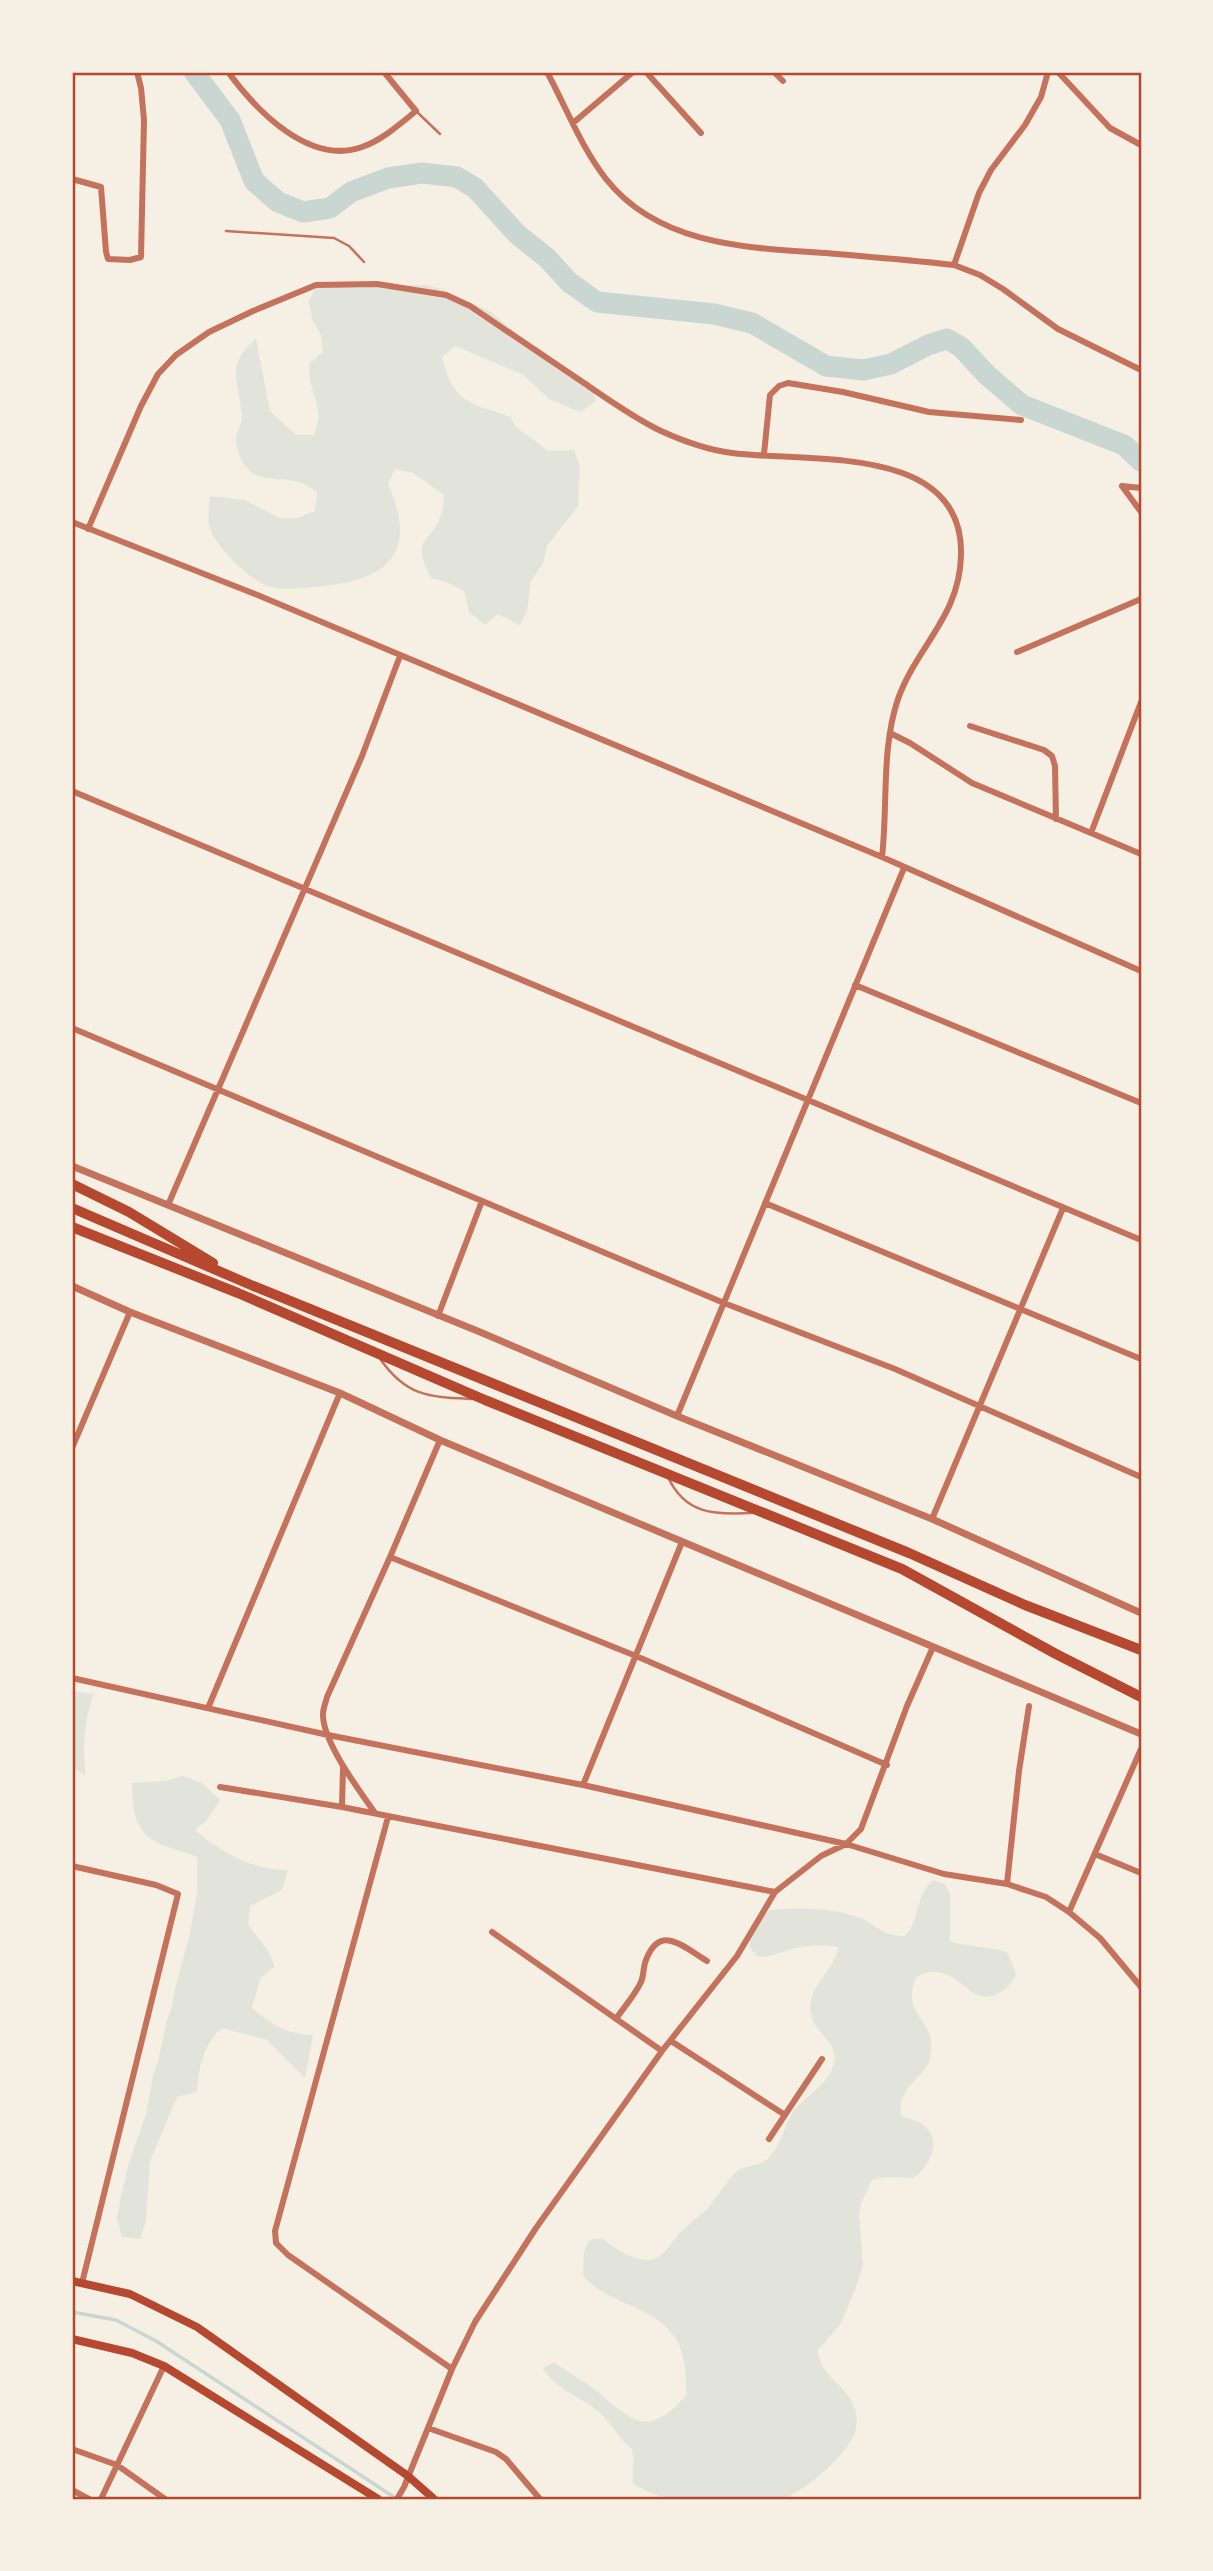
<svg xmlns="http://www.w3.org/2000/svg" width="1213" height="2571" viewBox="0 0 1213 2571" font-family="Cabin,sans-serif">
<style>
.green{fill:#e2e4dc}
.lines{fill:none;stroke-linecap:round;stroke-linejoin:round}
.stream{stroke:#c9d6d2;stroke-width:3.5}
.river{stroke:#c9d6d2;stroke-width:21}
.service{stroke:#c5725c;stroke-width:2.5}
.minor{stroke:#c5725c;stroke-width:6}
.tertiary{stroke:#c5725c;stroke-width:7}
.secondary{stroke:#b5482f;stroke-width:8}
.motorway{stroke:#b5482f;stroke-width:10}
.neatline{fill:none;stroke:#b5482f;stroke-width:2.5}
</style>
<rect width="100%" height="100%" fill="#f6efe4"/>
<path class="green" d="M426,285L444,290L491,312L558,370L576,374L591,383L596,401L580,412L549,399L522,374L455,346L442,357C453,404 471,403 511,417L515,426L548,451L574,450L580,466L578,506L547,546L543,563L531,581L527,611L520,625L498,614L485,625L469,612L464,591L449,583L431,578C409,534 432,546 442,512C444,507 443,501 444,495L413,473L395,469L388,484C415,545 396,577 331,585C313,587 289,591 271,587C251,582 217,548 210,529C207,520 209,506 210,496L245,500L279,518H297L315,511L317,491C312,489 307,485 302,483C285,476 261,484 247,468C239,459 234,443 237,433C239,427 242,423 242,418C240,382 223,367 256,339L270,411L296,435H314L319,417L316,400L310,382L309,364L323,352L321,335L312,319L309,301L316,286Z
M72,1691L94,1694C84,1717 82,1752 86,1776L72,1767Z
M183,1776L202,1783L220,1800L208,1819L195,1830C222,1853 253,1870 288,1870L282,1890L250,1906L248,1924L268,1951L275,1966L260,1979L252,2008C271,2025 287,2034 313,2035L305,2078L267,2040L222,2028C203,2045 199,2067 197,2092L177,2097L150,2161L146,2221L140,2239L122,2237L117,2219L120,2201L128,2166L146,2114L153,2076L159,2058L166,2022L172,2007L175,1989L190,1933L197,1893V1857C186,1852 176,1850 165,1846C135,1836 132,1811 132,1783L165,1781Z
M933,1880L945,1884L950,1894V1941C969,1948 989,1945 1008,1953L1016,1974C1012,1983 1010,1986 1002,1991C974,2010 964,1975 937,1972C929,1971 923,1974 916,1977C900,2016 936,2018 931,2053C928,2080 897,2082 901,2115C907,2119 916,2120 922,2124C944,2140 930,2165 914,2178L887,2177L872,2180L861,2203L859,2215L863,2265L855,2290L841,2323L818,2350C820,2384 862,2387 856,2428C852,2452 807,2489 785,2498C778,2501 684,2501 673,2499C659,2497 645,2491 633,2484C632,2472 635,2461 632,2449C618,2438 612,2423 599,2412C581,2397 553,2388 543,2368L554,2363C568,2372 583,2380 595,2390C633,2420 646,2440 686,2396C687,2340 675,2325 625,2303C609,2296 595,2289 583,2276L584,2252L589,2240L601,2238C616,2248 635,2264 654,2259C665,2256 672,2241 680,2233C689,2223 699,2217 708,2208C717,2197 724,2185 734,2174C745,2163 757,2168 767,2159C782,2147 783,2127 793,2112C804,2097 825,2087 832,2069C844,2043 814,2036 811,2014C806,1985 835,1972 838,1947C823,1944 806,1945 791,1949C778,1953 771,1958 757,1956L750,1947L751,1928L770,1910C794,1907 832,1908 855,1916C876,1923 880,1936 905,1936C921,1919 914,1897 933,1880Z"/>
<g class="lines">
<path class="stream" d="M72,2312L116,2320L156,2341L397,2499"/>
<path class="river" d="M194,72L230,120L254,181L278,202L303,212L330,208L351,192L388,178L422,173L457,177L475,188L517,234L547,258L569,282L597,302L714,314L752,323L826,366L863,370L891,364L928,345L947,339L961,347L987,375L1022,405L1124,445L1141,461"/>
<path class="service" d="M416,111L440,134
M226,231L334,238L349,246L364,262
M381,1360C407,1397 430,1397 472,1399
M668,1477C685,1514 714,1515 751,1513"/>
<path class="minor" d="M228,72C256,110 309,166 362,147C382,140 400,124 416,111L384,72
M547,72C566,107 581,147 606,179C659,246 749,248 826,253C869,257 912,260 954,265L980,275L1003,289L1058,329L1141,370
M646,72L701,133
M774,72L783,81
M1058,72L1110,128L1141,145
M573,123L633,72
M72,179L101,187L106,252L108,259L130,260L141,257L144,120L141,88L137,72
M954,265L979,193L991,170L1025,125L1041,97L1048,72
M764,454L770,395L779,386L788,383L843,392L929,412L1021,420
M1122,486L1141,512
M1122,486L1141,488
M72,522L255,594L882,857L1141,971
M88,529L141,406L158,374L176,355L209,332L253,311L316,285L377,284L446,295L470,306C508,332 546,357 584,383C609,400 634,418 661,431C683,441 708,450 732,453C805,463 964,442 961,555C960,616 917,646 898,699C881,749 888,805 882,857
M1017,652L1141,599
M970,726L1044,750L1052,756L1055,766L1056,819
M890,733L910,743L972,783L1141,854
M72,791L1141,1240
M1091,833L1141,702
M855,985L1141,1103
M72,1028L724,1303L895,1369L1141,1477
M765,1203L1141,1359
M168,1205L362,756L400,656
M438,1316L482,1201
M677,1416L904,868
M72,1448L130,1312
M932,1519L1063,1208
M390,1557L636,1656L887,1765
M72,1678L328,1735L583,1785L846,1844L944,1874L1007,1884L1046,1897L1069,1912L1100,1938L1141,1987
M208,1708L340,1393
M583,1785L682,1542
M220,1787L342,1807L775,1892
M342,1807L343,1768
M375,1813C359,1790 322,1741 323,1714C323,1708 326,1702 327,1697L390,1557L440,1440
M388,1817L275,2231L276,2243L288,2255L452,2369
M1095,1854L1141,1873
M72,1866L156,1885L178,1894L82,2283
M1007,1884L1019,1771L1029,1706
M1069,1912L1141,1749
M492,1932L662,2051
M616,2019C624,2007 635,1995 641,1982C644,1975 643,1967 646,1960C660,1923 684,1947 707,1961
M671,2041L785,2115
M769,2139L822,2059
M428,2428L496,2452L506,2459L540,2499
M72,2449L117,2465L165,2499
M72,2490L89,2499
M101,2499L164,2366
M397,2499L404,2487L452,2369L475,2322L536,2228L662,2051L737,1956L775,1892L821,1856L846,1844L861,1829L907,1706L933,1647"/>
<path class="tertiary" d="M72,1166L480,1332L677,1416L932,1519L1141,1613
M72,1286L130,1312L340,1393L440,1440L1141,1734"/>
<path class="secondary" d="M72,2281L130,2294L197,2327L408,2476L434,2499
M72,2339L132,2353L164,2366L378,2499"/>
<path class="motorway" d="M72,1184L129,1212L213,1263
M72,1208L251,1285L909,1553L1025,1605L1141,1650
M72,1227L238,1293L485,1400L902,1569L1056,1654L1141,1697"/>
</g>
<rect width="1213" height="2571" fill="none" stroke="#f6efe4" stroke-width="147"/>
<rect x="74" y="74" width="1066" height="2424" class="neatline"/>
</svg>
